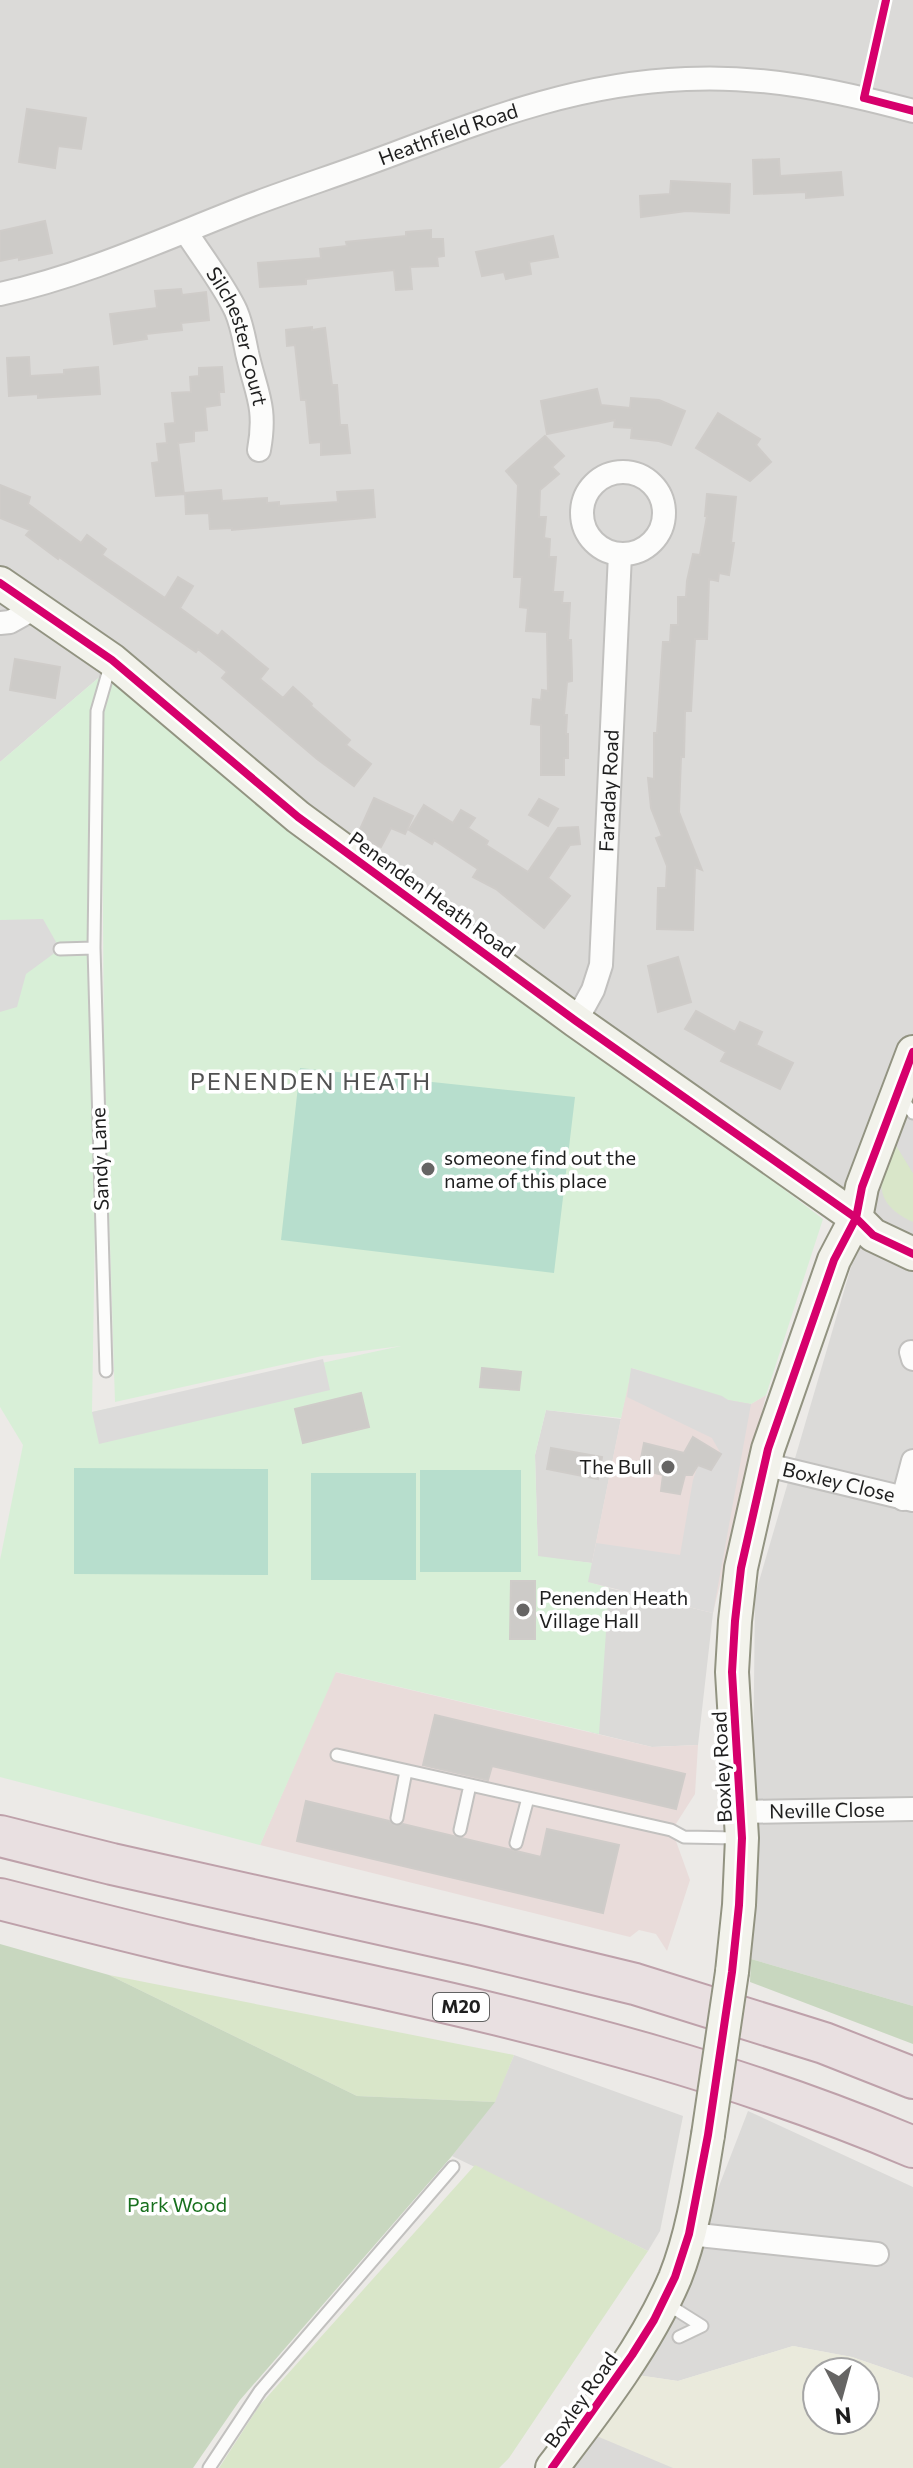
<svg xmlns="http://www.w3.org/2000/svg" width="913" height="2468" viewBox="0 0 913 2468" font-family="Commissioner,sans-serif">
<style>
.residential{fill:#dbdad8}
.commercial{fill:#e9dcda}
.farmland{fill:#eaeadc;fill-rule:evenodd}
.grass{fill:#d9e6c9}
.forest{fill:#c8d7bf}
.park{fill:#d8efd7;fill-rule:evenodd}
.pitch{fill:#b7decd}
.parking{fill:#dcdbda}
.building{fill:#cdcbc8;stroke:#cfccc9;stroke-width:2}
.lines{fill:none;stroke-linecap:round;stroke-linejoin:round}
.lane-casing{stroke:#c2c1bf;stroke-width:15}
.street-casing{stroke:#c2c1bf;stroke-width:26}
.secondary-casing{stroke:#929381;stroke-width:36}
.highway-casing{stroke:#bea1aa;stroke-width:44}
.lane{stroke:#fcfcfb;stroke-width:11}
.street{stroke:#fcfcfb;stroke-width:22}
.secondary{stroke:#f2f2eb;stroke-width:32}
.highway{stroke:#e9e0e1;stroke-width:40}
.secondary-bridge-casing{stroke:#929381;stroke-width:36;stroke-linecap:butt}
.secondary-bridge{stroke:#f2f2eb;stroke-width:32}
.cycleway-casing{stroke:#fff;stroke-width:13}
.cycleway{stroke:#d6006c;stroke-width:8}
.poi-dot{fill:#666564;stroke:#fff;stroke-width:3}
.labels{text-anchor:middle;stroke-width:7;stroke-linejoin:round;paint-order:stroke}
.shield{fill:#fff;stroke:#626262;stroke-width:2}
.shield-label{font-size:18px;font-weight:bold;fill:#1e1e1e}
.street-label{font-size:20px;fill:#1e1e1e;stroke:#fff}
.poi-label{font-size:20px;fill:#1e1e1e;stroke:#fff;text-anchor:start}
.park-label{font-size:20px;fill:#18701e;stroke:#fff}
.quarter-label{font-size:24px;letter-spacing:2px;fill:#515151;stroke:#fff}
</style>
<rect width="100%" height="100%" fill="#eceae7"/>
<path class="residential" d="M0,0H913V2006L751,1959L755,1595L861,1233L103,674L0,762Z
M546,1410L621,1419L592,1563L538,1557L535,1455Z
M609,1588L713,1613L698,1745L652,1747L590,1732Z
M514,2055L683,2116L660,2231L648,2251L452,2156L494,2102Z
M748,2111L913,2187V2378L852,2357L793,2346L678,2381L637,2375L677,2295Z
M591,2428L677,2468H563Z"/>
<path class="commercial" d="M631,1368L751,1404L766,1395L713,1613L588,1582Z
M335,1672L652,1747L698,1745L695,1794L672,1830L690,1880L667,1951L656,1934L639,1930L630,1937L260,1845Z"/>
<path class="farmland" d="M793,2346L852,2357L913,2378V2468H673L587,2432L637,2375L678,2381ZM817,2372H865V2420H817Z"/>
<path class="grass" d="M891,1137L913,1173V1222C868,1201 881,1176 891,1137Z
M109,1975L514,2055L495,2102L357,2096Z
M475,2165L648,2251L509,2458L499,2468H219L259,2406Z"/>
<path class="forest" d="M0,1944L109,1975L357,2096L495,2102L452,2156L240,2400L193,2468H0Z
M751,1959L913,2006V2044L750,1982Z"/>
<path class="park" d="M103,674L823,1219L766,1395L751,1404L728,1400L632,1368L621,1418L546,1410L535,1455L538,1556L592,1563L589,1582L609,1588L599,1734L336,1672L260,1845L0,1777V1560L23,1445L0,1407V762ZM102,784L104,1054L115,1402L322,1356L401,1346L92,1412Z"/>
<path class="pitch" d="M300,1068L575,1097L554,1273L281,1240Z
M74,1468L268,1469V1575L74,1574Z
M420,1470H521V1572H420Z
M311,1473H416V1580H311Z"/>
<path class="parking" d="M43,919L60,949L26,974L17,1007L0,1012V920Z
M905,1103L913,1106V1173L891,1137Z
M323,1359L330,1390L99,1444L92,1412Z
M631,1368L722,1396L728,1400L751,1404L713,1613L588,1582L596,1543L680,1555L693,1480L698,1465L711,1470L721,1454L712,1438L627,1397Z"/>
<path class="building" d="M27,109L86,118L81,149L58,146L55,168L19,162Z
M779,159L780,176L841,172L843,195L806,198V192L754,194L753,160Z
M671,181L730,184L729,213L686,211L641,217L640,196L670,194Z
M45,221L52,253L19,260V257L0,261V231Z
M431,230V239H443L444,256L437,257L438,266L410,267L412,289L396,290L394,270L306,279V284L260,287L258,263L321,258L320,249L347,246L346,242L406,236V232Z
M553,236L558,257L529,262L531,274L506,279L504,272L482,276L476,252Z
M181,289L182,295L206,292L209,320L181,323L182,330L146,334L147,339L114,344L110,314L157,308L155,291Z
M312,327V330L325,328L332,385H337L340,425H347L350,453L321,455V442L310,443L306,400H301L295,345L287,346L286,330Z
M29,357L30,376L64,374V370L98,367L100,394L38,398V394L9,396L7,358Z
M222,367L224,392H219L220,405L205,407L207,430L194,431V441L178,443L184,494L156,496L152,463L159,462L157,444L167,443L165,424L175,423L172,393L191,392L190,377L199,376V368Z
M597,389L601,405L630,408L631,398L659,400L685,411L671,445L659,441L631,438L632,428L614,427L615,420L547,434L541,401Z
M718,413L760,439L756,445L771,462L750,481L696,448Z
M545,436L564,456L552,467L559,474L540,490L539,517H546L544,538L550,539L549,557H556L553,592H563L562,603H570L568,640H571L572,674V681L567,682L564,715H567L566,734H568V758H564V775H541V725L531,724L533,699L541,700L542,690L548,691L547,632L526,631L528,608L520,607L522,577H514L518,485L506,471Z
M0,485L30,497L28,504L81,543L87,535L106,549L102,555L165,598L178,577L193,586L180,608L218,636L222,631L268,669L260,679L283,698L293,687L312,704L311,706L350,740L346,745L371,764L354,786L317,759L222,678L227,672L198,649L196,652L59,557L58,559L26,535L30,530L0,518Z
M221,490L222,501L267,498V503L279,502V506L338,502L337,492L373,490L375,517L232,530V528L210,529L209,513L186,514L185,493Z
M707,494L736,497L731,543H734L729,575L719,573L718,581L709,579L707,639H695L691,711H685L684,757H681L679,812L702,870L695,867L693,930L657,929L658,888H666L667,866L656,838L662,836L651,808L648,778L654,779V733H657L663,642H670L671,625H678V597H686L687,581L693,554L700,555L707,516H705Z
M15,659L60,667L55,698L10,690Z
M374,798L413,816L405,834L391,828L381,847L357,836Z
M539,799L558,809L548,826L529,815Z
M424,805L453,823L461,810L475,818L468,828L488,841L486,845L528,872L558,828L578,827L580,844L570,845L548,878L570,896L544,928L496,889L473,877L478,869L434,840L432,844L409,830Z
M678,957L691,1002L658,1012L648,966Z
M696,1011L735,1032L740,1022L762,1032L756,1045L793,1063L780,1089L721,1061L726,1052L685,1029Z
M482,1368L521,1372L519,1390L480,1387Z
M361,1393L369,1427L303,1443L295,1409Z
M693,1437L721,1454L711,1470L698,1465L692,1475H685L680,1494L661,1491L663,1475L639,1469L644,1443L684,1453Z
M551,1448L602,1457L598,1479L547,1469Z
M511,1581H535V1639H510Z
M435,1715L685,1774L676,1809L492,1766L488,1780L423,1765Z
M306,1801L389,1821L395,1826L403,1824L541,1857L547,1829L619,1845L603,1913L297,1841Z"/>
<g class="lines">
<g class="lane-casing">
<path id="lane" d="M60,949L94,948
M898,1100L905,1103L913,1113
M106,1371L94,948L97,711L110,666
M337,1755L671,1830L684,1837L737,1838
M397,1818L406,1771
M460,1830L470,1785
M516,1843L528,1798
M667,2304L702,2326L679,2337
M209,2468L260,2391L453,2167"/>
</g>
<g class="street-casing">
<g id="street">
<path id="s1" d="M186,232C202,257 224,285 236,311C242,325 244,338 247,353C256,393 267,406 259,450"/>
<path id="s2" d="M0,294C87,275 168,237 251,205C296,188 343,173 388,156C487,119 578,83 686,79C763,75 839,91 913,111"/>
<circle cx="623" cy="513" r="41"/>
<path d="M0,623L10,622L37,607"/>
<path id="s3" d="M576,1021L593,990L601,965L620,554"/>
<path d="M911,1352L913,1359"/>
<path id="s4" d="M763,1464L913,1500"/>
<path d="M903,1499L913,1461"/>
<path id="s5" d="M741,1812L913,1809"/>
<path d="M689,2234L877,2254"/>
</g>
</g>
<g class="secondary-casing">
<path id="secondary" d="M0,583L112,660L298,817L576,1021L856,1218L873,1235L913,1254
M732,1972L739,1905L742,1838L732,1672L735,1621L741,1568L768,1449L834,1260L856,1218L862,1187L913,1052
M552,2468C597,2409 646,2346 675,2278C693,2233 700,2183 708,2135"/>
</g>
<g class="highway-casing">
<path id="highway" d="M0,1836L112,1864L474,1945L635,1984L824,2043L913,2078
M0,1899C59,1914 118,1929 177,1943C248,1960 319,1974 390,1990C568,2029 745,2076 913,2147"/>
</g>
<use href="#lane" class="lane"/>
<use href="#street" class="street"/>
<use href="#secondary" class="secondary"/>
<use href="#highway" class="highway"/>
<g class="secondary-bridge-casing">
<path id="secondary-bridge" d="M708,2135L732,1972"/>
</g>
<use href="#secondary-bridge" class="secondary-bridge"/>
<g class="cycleway-casing">
<path id="cycleway" d="M886,0L864,98L913,111
M0,583L112,660L298,817L576,1021L856,1218L873,1235L913,1254
M552,2468L632,2355L654,2320L675,2277L689,2234L708,2135L732,1972L739,1905L742,1838L732,1672L735,1621L741,1568L768,1449L834,1260L856,1218L862,1187L913,1052"/>
</g>
<use href="#cycleway" class="cycleway"/>
</g>
<g class="poi-dot">
<circle cx="428" cy="1169" r="8"/>
<circle cx="668" cy="1467" r="8"/>
<circle cx="523" cy="1610" r="8"/>
</g>
<g class="labels">
<rect class="shield" x="433" y="1993" width="56" height="28" rx="6"/>
<g class="shield-label">
<text x="461" y="2013">M20</text>
</g>
<g class="street-label">
<text dy="7" stroke="none"><textPath href="#s2" startOffset="476">Heathfield Road</textPath></text>
<text dy="7" stroke="none"><textPath href="#s1" startOffset="118">Silchester Court</textPath></text>
<text dy="7" stroke="none"><textPath href="#s3" startOffset="236">Faraday Road</textPath></text>
<text transform="translate(432 895) rotate(36)" y="7">Penenden Heath Road</text>
<text transform="translate(100 1159) rotate(-92)" y="7">Sandy Lane</text>
<text dy="7" stroke="none"><textPath href="#s4" startOffset="78">Boxley Close</textPath></text>
<text transform="translate(722 1767) rotate(-93)" y="7">Boxley Road</text>
<text dy="7" stroke="none"><textPath href="#s5" startOffset="86">Neville Close</textPath></text>
<text transform="translate(581 2400) rotate(-55)" y="7">Boxley Road</text>
</g>
<g class="poi-label">
<text x="444" y="1165">someone find out the<tspan x="444" dy="23">name of this place</tspan></text>
<text x="652" y="1474" text-anchor="end">The Bull</text>
<text x="539" y="1605">Penenden Heath<tspan x="539" dy="23">Village Hall</tspan></text>
</g>
<g class="park-label">
<text x="177" y="2212">Park Wood</text>
</g>
<g class="quarter-label">
<text x="311" y="1090">PENENDEN HEATH</text>
</g>
</g>
<g transform="translate(841 2396) rotate(174)"><circle r="38" fill="#ffffff" stroke="#a5a5a5" stroke-width="2"/>
<path d="M0-6L14 30L0 20L-14 30Z" fill="#666564"/>
<text y="-12" font-size="22" font-weight="bold" text-anchor="middle" fill="#1e1e1e">N</text>
</g>
</svg>
